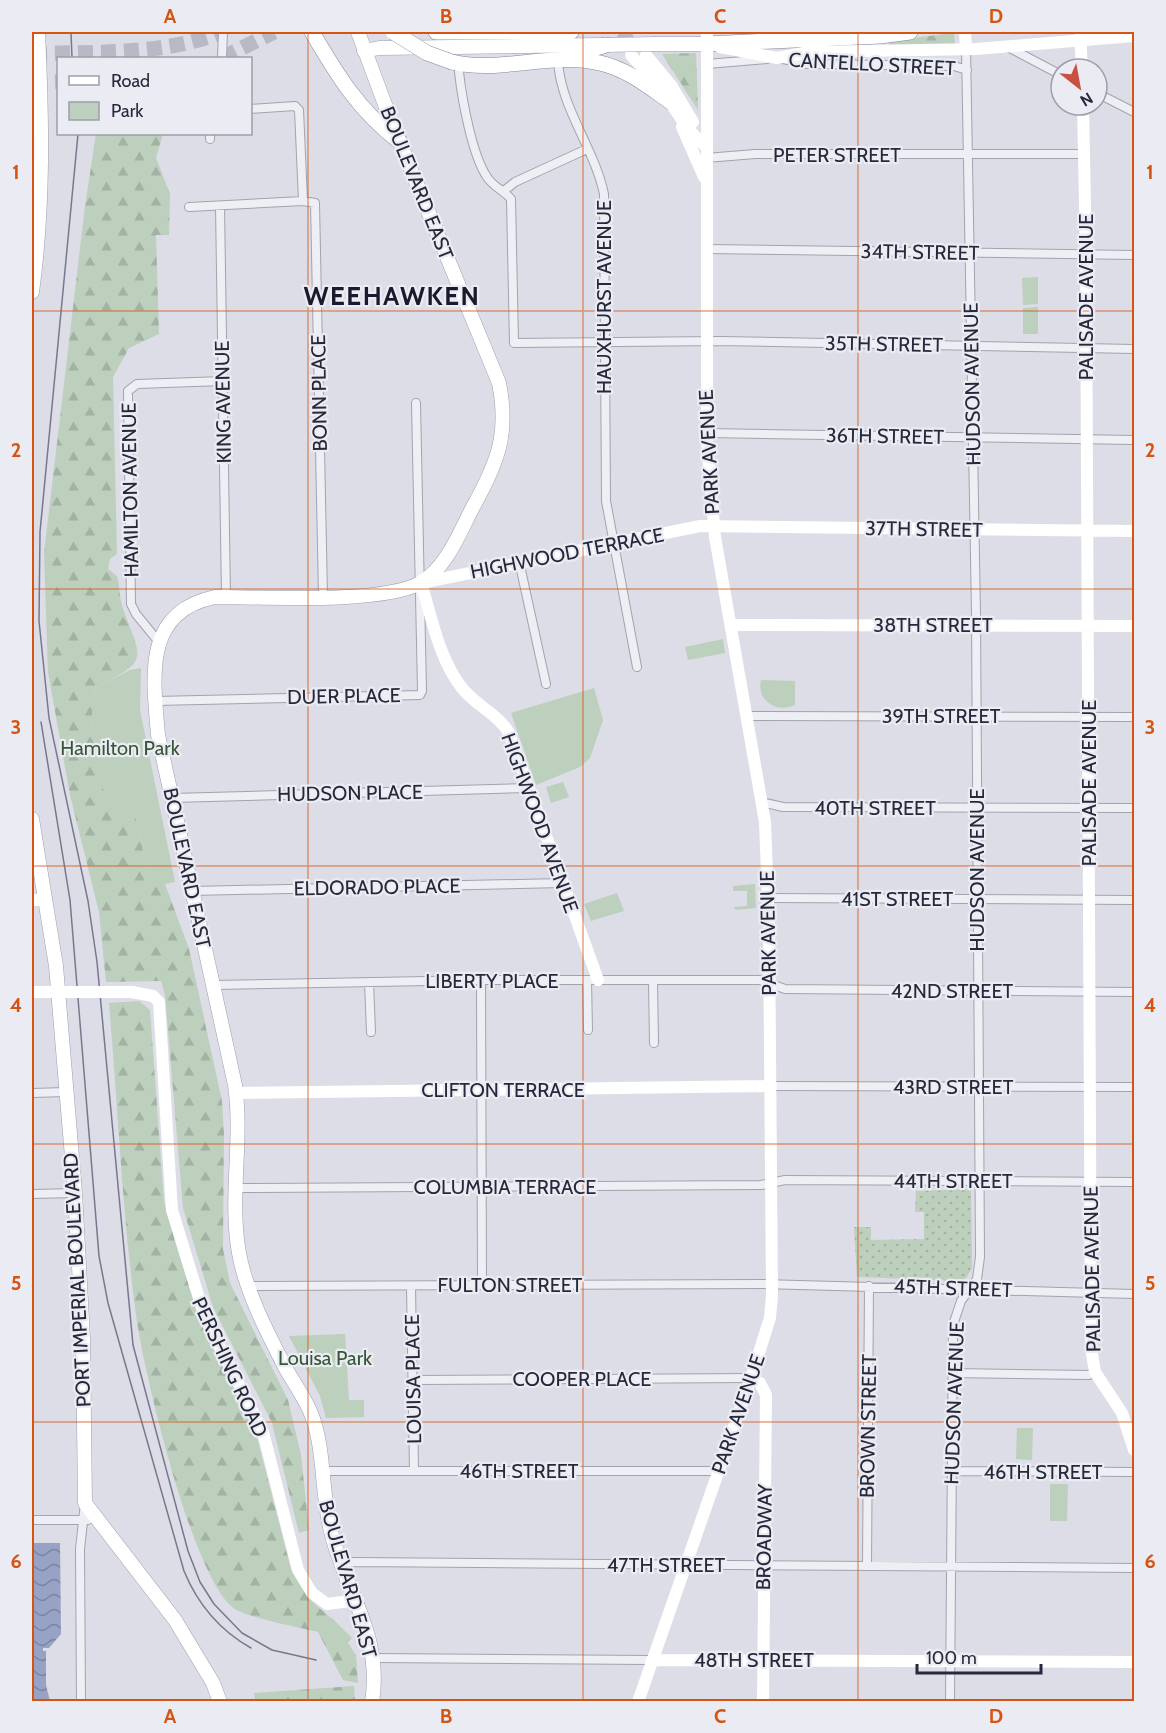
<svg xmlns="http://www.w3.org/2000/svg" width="1166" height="1733" viewBox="0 0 1166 1733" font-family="Cabin,sans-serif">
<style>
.grass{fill:url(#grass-dots)}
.forest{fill:url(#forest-firs)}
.park{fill:#bdcfbd}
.water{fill:url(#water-waves)}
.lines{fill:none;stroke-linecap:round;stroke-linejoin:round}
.secondary-tunnel{stroke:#b8b9c4;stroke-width:12;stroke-dasharray:12 6;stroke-linecap:butt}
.highway-tunnel{stroke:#b8b9c4;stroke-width:15;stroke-dasharray:15 8;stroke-linecap:butt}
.street-casing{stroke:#a2a3af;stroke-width:10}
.primary-casing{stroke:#9c9fb1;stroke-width:15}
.highway-casing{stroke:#84879b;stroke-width:16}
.street{stroke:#eeeff4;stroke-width:8}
.secondary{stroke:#fff;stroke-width:12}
.primary{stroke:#fff;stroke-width:14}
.highway{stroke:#fff;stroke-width:15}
.tram{stroke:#76798e;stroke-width:1.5}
.primary-bridge-casing{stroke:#9c9fb1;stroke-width:15;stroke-linecap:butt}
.highway-bridge-casing{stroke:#84879b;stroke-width:16;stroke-linecap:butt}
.secondary-bridge{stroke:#fff;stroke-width:12}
.primary-bridge{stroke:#fff;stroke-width:14}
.highway-bridge{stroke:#fff;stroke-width:15}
.grid{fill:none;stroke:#d55411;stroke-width:1.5;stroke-opacity:0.55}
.labels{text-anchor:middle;stroke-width:4.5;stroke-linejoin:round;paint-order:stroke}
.street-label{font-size:20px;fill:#26293b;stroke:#ebecf3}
.park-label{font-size:20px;fill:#345636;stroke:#ebecf3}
.district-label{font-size:26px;font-weight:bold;letter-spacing:1.5px;fill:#191a2c;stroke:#ebecf3}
.neatline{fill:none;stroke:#d55411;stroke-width:2}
.grid-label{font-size:20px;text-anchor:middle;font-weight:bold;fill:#d55411}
</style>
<defs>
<pattern id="grass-dots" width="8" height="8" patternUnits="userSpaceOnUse" patternTransform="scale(1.5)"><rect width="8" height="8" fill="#bdcfbd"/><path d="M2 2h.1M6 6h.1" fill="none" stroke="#a2b2a3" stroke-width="1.8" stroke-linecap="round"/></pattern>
<pattern id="forest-firs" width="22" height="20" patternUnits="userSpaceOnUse" patternTransform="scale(1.5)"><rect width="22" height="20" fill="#bdcfbd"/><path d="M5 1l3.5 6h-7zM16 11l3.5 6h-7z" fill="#a2b2a3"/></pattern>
<pattern id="water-waves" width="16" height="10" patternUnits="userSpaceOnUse" patternTransform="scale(1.5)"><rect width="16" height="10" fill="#97a2c5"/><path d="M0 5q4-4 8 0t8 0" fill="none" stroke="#7b84a1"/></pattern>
</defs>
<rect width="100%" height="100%" fill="#dcdde6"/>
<path class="grass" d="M971,1189L972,1268L966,1278L961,1281L857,1277L854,1227H871V1240L924,1239V1212H915L916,1191Z"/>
<path class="forest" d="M954,33L955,44L889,45L888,41Z
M696,53L698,110L662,54Z
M96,134H163L156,158L170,194L169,235H156L159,334L129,348L113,377L117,554L110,559L108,569L117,576C120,586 119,598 123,609C143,662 149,660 95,688L91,726L107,806L136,818L149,878L165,884L189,949L222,1101L224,1133L223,1249L230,1283L288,1400L301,1455L309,1530L299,1533L272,1423L213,1307L183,1208L165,995L161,981L106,982L99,912L70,795L48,672L44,553L85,206Z
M139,1001L150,1010L164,1202L181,1261L204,1328L253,1422L291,1569L308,1598L332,1619L356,1655L358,1683L343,1680L318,1632C301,1628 246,1617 235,1609C193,1582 143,1368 136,1315C122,1212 118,1107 109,1003Z
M354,1686L355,1701H256L254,1693Z"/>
<path class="park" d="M1038,277V304L1023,305L1022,278Z
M1038,307V334H1023V308Z
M723,639L725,653L688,660L685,647Z
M141,668L140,710L175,882L165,884L149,879L136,818H119L107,806L95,752L91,726L95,688L130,670Z
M761,680L795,681V705C777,714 756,700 761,680Z
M594,688L603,720L590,758L580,767L536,785L511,713Z
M563,782L569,797L551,803L546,787Z
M755,884L756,908L735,910L734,907L747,906V891H733V886Z
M617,893L624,911L591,921L584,904Z
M345,1334L349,1400H364V1417L326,1418L320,1396L289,1336Z
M1017,1428H1033L1032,1460L1016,1459Z
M1050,1484H1068L1067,1521H1050Z
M332,1618L352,1638L347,1644L324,1624Z"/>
<path class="water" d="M32,1543H60L61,1634L49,1648H43V1651H46V1685L50,1701H32Z"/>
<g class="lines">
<path class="secondary-tunnel" d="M621,32L638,48"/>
<path class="highway-tunnel" d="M32,54C95,51 162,56 222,32
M222,58L274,32
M32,83L58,82"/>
<g class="street-casing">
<path id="street" d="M1006,46L1061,75
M222,58L223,32
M783,59L807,64L954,66L967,70
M558,61C561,109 594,147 604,194L606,501L637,667
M707,64L767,59
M459,72C462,99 472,155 487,177C493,187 504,190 511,199L514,343L720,341L1134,349
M1097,93L1134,112
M250,109L295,106L299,110L303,201
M210,134V139
M706,158L755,154H1085
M505,190L515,182L587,149
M220,206L226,597
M189,207L303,201L315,203L323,596
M706,249L1134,255
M708,433L1134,440
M519,561L546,684
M158,641L136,614L131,604L128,391L137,384L223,381
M155,701L420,695L422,691L416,403
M747,716L1134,717
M172,798L528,788
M761,802L783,807L1134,808
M192,891L562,883
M768,898L1134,900
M481,980L482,1285
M587,980L588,1030
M653,980L654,1043
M369,982L371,1032
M213,985L481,980H760L785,989L1134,992
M771,1086L1134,1087
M32,1093L66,1092
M236,1188L761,1185L785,1180L1134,1182
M32,1194L75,1193
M248,1286L761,1284L1134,1294
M411,1286L414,1471
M951,1373L1089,1375L1095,1372
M414,1380L751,1378
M320,1471H718
M951,1471L1134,1472
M32,1520H88
M341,1564L355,1562L1134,1568
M867,1566L869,1286
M373,1658L652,1660
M81,1702L80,1549L85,1503
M950,1702L953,1325L961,1301L977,1279L980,1257L976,614L966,49"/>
</g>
<g class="primary-casing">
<path id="primary" d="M358,32L393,126L499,383C509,433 498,462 474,505C460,531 447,568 420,583C383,604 262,597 215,597C143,612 153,676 158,735L235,1085C243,1141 229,1198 239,1253C246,1292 267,1332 285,1367C293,1382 303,1395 310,1411C325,1445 321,1490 330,1527C343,1589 383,1633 372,1702
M655,44H707
M364,51L379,48L602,45
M32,292C44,205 42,119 38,32
M32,819L56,966L75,1193L83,1339L85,1503L175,1620L213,1683L220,1702"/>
</g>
<g class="highway-casing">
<path id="highway" d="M312,32C337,75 359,111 400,142
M436,32H571
M707,44L880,36L910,32
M566,57L606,45
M452,62C501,74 551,51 600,63C627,69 649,87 672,103"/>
</g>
<use href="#street" class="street"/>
<path class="secondary" d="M965,32L966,49
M1080,32L1082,69
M720,47L777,58L809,52L976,49L1134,36
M631,55L662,90L688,129L706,147
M646,55L671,85L693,122
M1083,105L1086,254L1091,1348L1095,1372L1122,1413L1134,1450
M682,127L704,177
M732,625L1134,626
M32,900H46
M598,980L509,733C498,714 475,705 462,688C439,659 432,618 421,583L700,526L1134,531
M32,992H44
M132,992L153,996L159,1002L172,1210L205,1318L263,1432L298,1570L312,1593L327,1604L358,1600
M236,1093L771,1086
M751,1378L760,1383L766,1395L763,1702
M652,1660L1134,1662
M638,1702L751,1378L770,1318L772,1295L769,927L765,822L715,537L707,443V35"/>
<use href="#primary" class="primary"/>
<use href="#highway" class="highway"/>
<path class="tram" d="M71,32L72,58
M78,134L40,532L39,621L49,718L88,901L97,962L133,1345L188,1551L200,1582L214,1604L242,1633L272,1650L316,1660
M41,722L70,900L99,1256L108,1303L184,1571C198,1605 219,1630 251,1648"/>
<g class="primary-bridge-casing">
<path id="primary-bridge" d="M606,45L655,44"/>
</g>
<g class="highway-bridge-casing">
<path id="highway-bridge" d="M393,32L427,53L452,62"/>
</g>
<path class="secondary-bridge" d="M44,992H132"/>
<use href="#primary-bridge" class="primary-bridge"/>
<use href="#highway-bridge" class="highway-bridge"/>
</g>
<path class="grid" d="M308,32V1702M583,32V1702M858,32V1702M32,311H1134M32,589H1134M32,866H1134M32,1144H1134M32,1422H1134"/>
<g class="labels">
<g class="street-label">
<text transform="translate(872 64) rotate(3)" y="7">CANTELLO STREET</text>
<text x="837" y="162">PETER STREET</text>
<text transform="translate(417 183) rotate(68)" y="7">BOULEVARD EAST</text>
<text transform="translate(920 252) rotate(1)" y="7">34TH STREET</text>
<text transform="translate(604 297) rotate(-90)" y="7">HAUXHURST AVENUE</text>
<text transform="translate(1086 297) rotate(-90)" y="7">PALISADE AVENUE</text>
<text transform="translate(884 344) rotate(1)" y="7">35TH STREET</text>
<text transform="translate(972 384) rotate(-91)" y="7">HUDSON AVENUE</text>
<text transform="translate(319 393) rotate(-91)" y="7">BONN PLACE</text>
<text transform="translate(223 402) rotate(-91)" y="7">KING AVENUE</text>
<text transform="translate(885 436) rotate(1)" y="7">36TH STREET</text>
<text transform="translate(709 452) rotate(-93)" y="7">PARK AVENUE</text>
<text transform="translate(130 490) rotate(-91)" y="7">HAMILTON AVENUE</text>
<text transform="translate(924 529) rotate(1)" y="7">37TH STREET</text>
<text transform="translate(567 553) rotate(-11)" y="7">HIGHWOOD TERRACE</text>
<text x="933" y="632">38TH STREET</text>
<text transform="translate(344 696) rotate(-1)" y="7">DUER PLACE</text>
<text x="941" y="723">39TH STREET</text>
<text transform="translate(1089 783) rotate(-90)" y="7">PALISADE AVENUE</text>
<text transform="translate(350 793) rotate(-1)" y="7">HUDSON PLACE</text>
<text x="875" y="815">40TH STREET</text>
<text transform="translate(540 823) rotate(70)" y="7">HIGHWOOD AVENUE</text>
<text transform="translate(187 868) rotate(78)" y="7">BOULEVARD EAST</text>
<text transform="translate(977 870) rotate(-90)" y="7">HUDSON AVENUE</text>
<text transform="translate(377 887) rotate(-1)" y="7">ELDORADO PLACE</text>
<text x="897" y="906">41ST STREET</text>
<text transform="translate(768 933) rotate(-91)" y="7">PARK AVENUE</text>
<text x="492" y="988">LIBERTY PLACE</text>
<text x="952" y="998">42ND STREET</text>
<text x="953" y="1094">43RD STREET</text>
<text x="503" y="1097">CLIFTON TERRACE</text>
<text x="953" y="1188">44TH STREET</text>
<text x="505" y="1194">COLUMBIA TERRACE</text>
<text transform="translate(1092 1269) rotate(-91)" y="7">PALISADE AVENUE</text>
<text transform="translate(77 1280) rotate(-93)" y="7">PORT IMPERIAL BOULEVARD</text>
<text x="510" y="1292">FULTON STREET</text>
<text transform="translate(953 1288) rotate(2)" y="7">45TH STREET</text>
<text transform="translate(230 1367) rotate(65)" y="7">PERSHING ROAD</text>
<text transform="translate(413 1379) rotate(-91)" y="7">LOUISA PLACE</text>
<text x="582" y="1386">COOPER PLACE</text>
<text transform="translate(954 1403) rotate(-88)" y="7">HUDSON AVENUE</text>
<text transform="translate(738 1414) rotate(-71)" y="7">PARK AVENUE</text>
<text transform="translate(868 1426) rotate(-89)" y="7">BROWN STREET</text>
<text x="519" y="1478">46TH STREET</text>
<text x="1043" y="1479">46TH STREET</text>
<text transform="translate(764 1537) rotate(-89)" y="7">BROADWAY</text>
<text x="666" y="1572">47TH STREET</text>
<text transform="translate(348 1579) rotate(74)" y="7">BOULEVARD EAST</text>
<text x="754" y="1667">48TH STREET</text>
</g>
<g class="park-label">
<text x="120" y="755">Hamilton Park</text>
<text x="325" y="1365">Louisa Park</text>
</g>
<g class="district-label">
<text x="392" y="305">WEEHAWKEN</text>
</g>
</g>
<rect width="1166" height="1733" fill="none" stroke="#ebecf3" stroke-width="66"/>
<rect x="57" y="57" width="195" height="78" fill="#ebecf3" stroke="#9c9ea9" stroke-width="1.5"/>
<rect x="69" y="76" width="30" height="9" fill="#ffffff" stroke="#9c9ea9" stroke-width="1.5"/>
<text x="111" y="87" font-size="18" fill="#26293b">Road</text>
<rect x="69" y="102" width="30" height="18" fill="#bdcfbd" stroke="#9c9ea9" stroke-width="1.5"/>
<text x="111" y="117" font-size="18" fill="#26293b">Park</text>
<g transform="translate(1079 87) rotate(149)"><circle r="28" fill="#ebecf3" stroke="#9c9ea9" stroke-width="1.5"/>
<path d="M0-4.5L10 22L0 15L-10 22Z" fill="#c85143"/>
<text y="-9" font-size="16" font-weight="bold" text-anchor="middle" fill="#26293b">N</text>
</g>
<path d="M917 1664v9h124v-9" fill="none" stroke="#26293b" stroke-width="3"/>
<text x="926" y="1664" font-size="18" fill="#26293b" stroke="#ebecf3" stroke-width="4.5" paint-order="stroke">100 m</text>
<rect x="33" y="33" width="1100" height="1667" class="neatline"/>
<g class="grid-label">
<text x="170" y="23">A</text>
<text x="446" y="23">B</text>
<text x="720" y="23">C</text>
<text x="996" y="23">D</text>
<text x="16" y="179">1</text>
<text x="1150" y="179">1</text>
<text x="16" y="457">2</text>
<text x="1150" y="457">2</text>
<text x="16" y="734">3</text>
<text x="1150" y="734">3</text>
<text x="16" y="1012">4</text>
<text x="1150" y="1012">4</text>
<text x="16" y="1290">5</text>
<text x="1150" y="1290">5</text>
<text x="16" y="1568">6</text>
<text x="1150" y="1568">6</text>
<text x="170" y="1723">A</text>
<text x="446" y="1723">B</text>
<text x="720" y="1723">C</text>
<text x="996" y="1723">D</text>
</g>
</svg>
